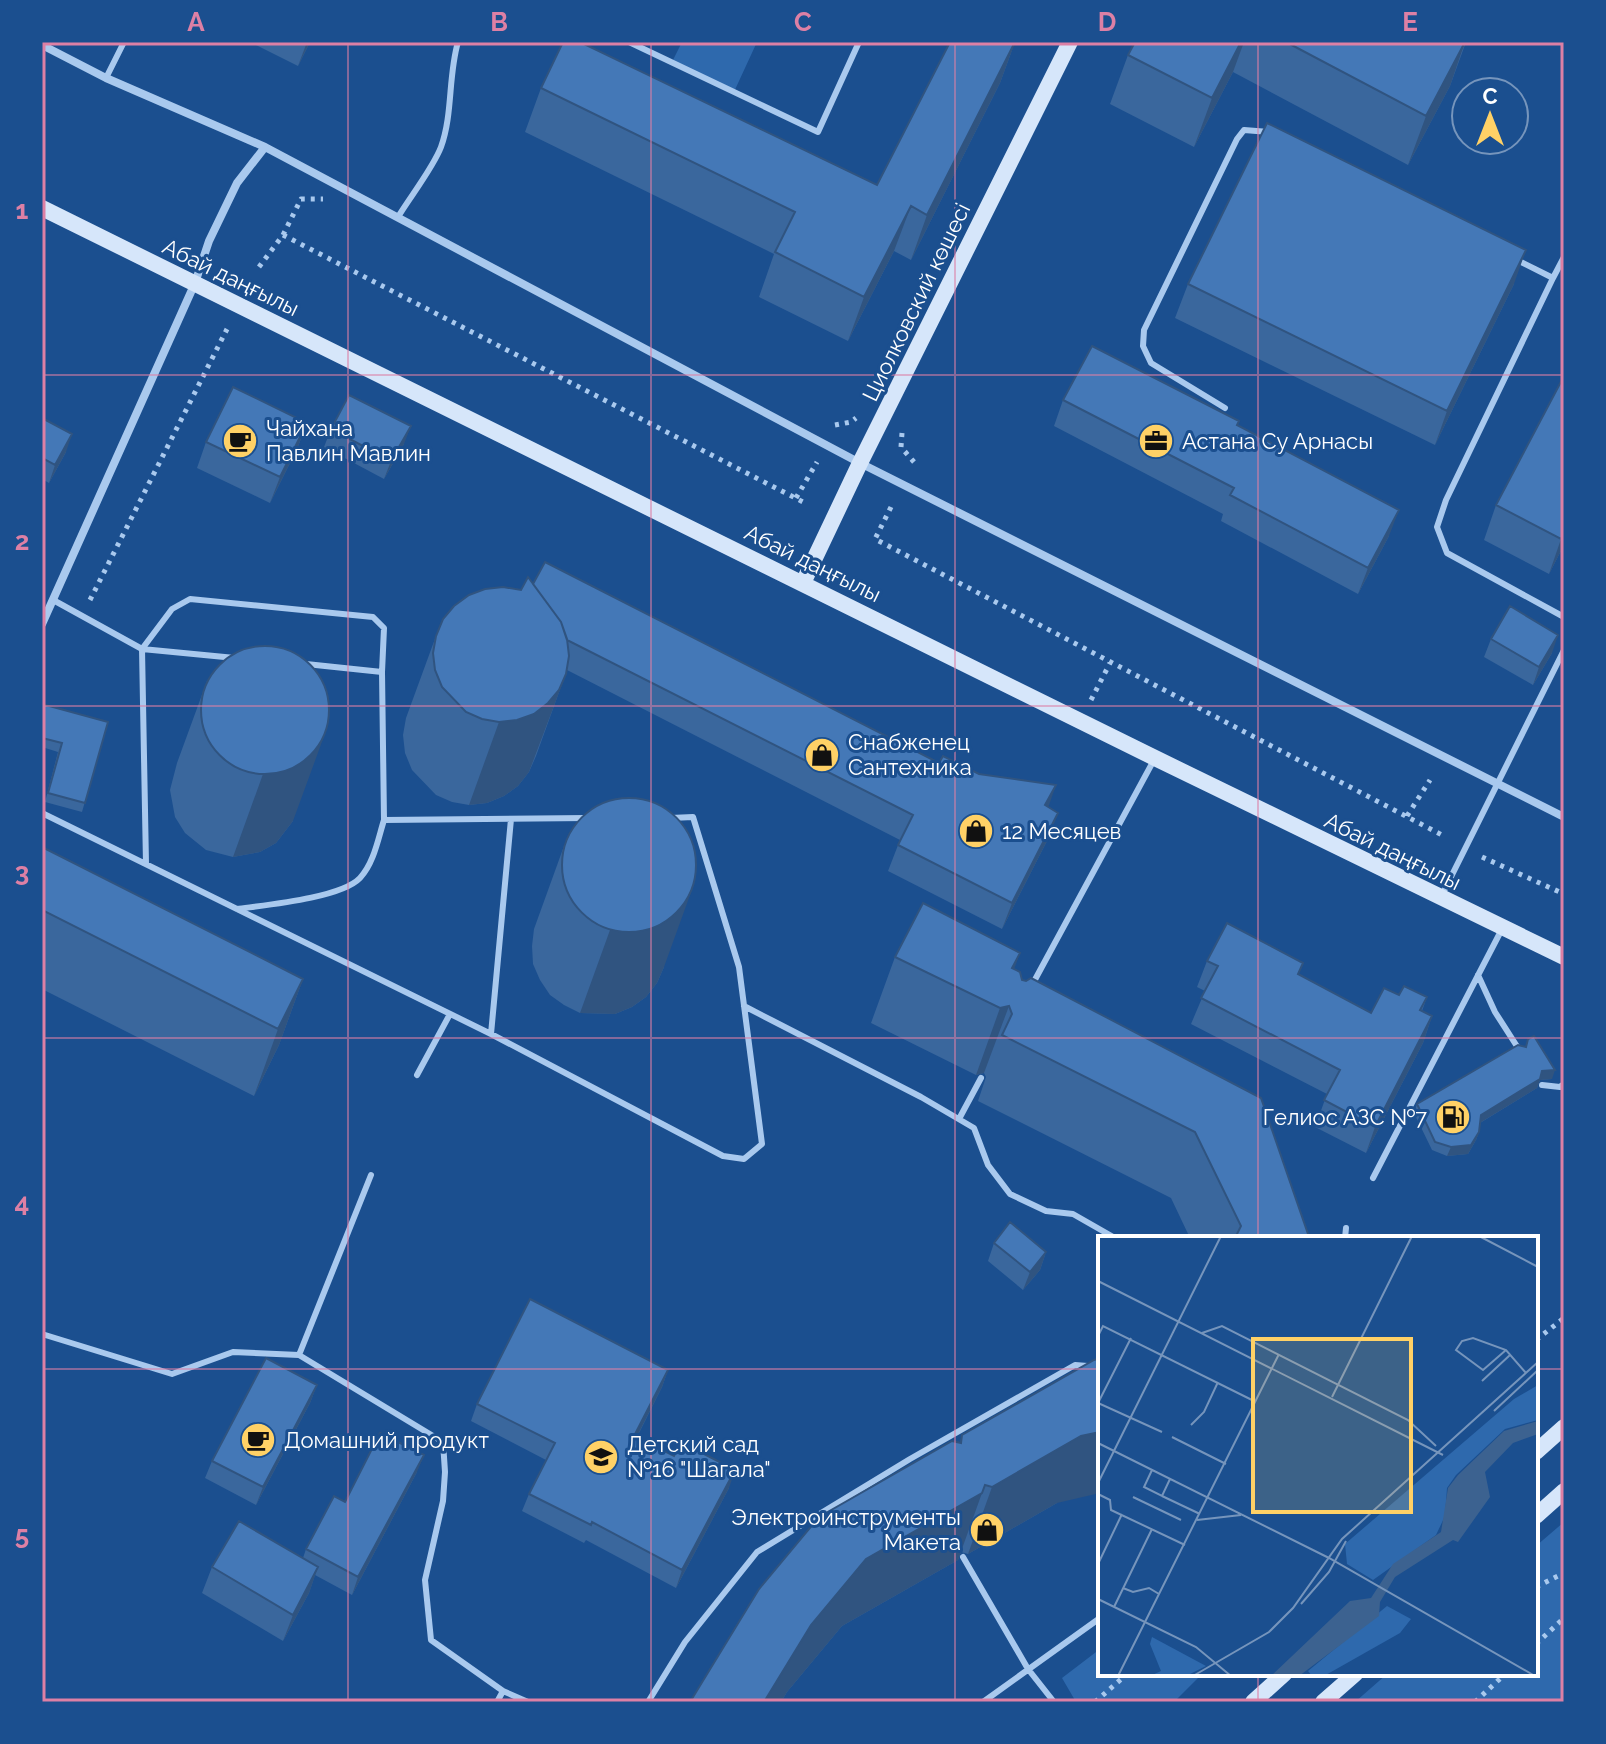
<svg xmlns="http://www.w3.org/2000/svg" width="1606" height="1744" viewBox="0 0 1606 1744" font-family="Raleway,sans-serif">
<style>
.green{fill:#2e69ad}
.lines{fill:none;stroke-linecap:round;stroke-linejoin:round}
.path{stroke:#a9c9ee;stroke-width:5;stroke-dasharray:4 6;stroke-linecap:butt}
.lane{stroke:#a9c9ee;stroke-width:6}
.street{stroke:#a9c9ee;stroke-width:8}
.secondary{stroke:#d6e6fa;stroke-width:16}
.wall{fill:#3a679d}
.shaded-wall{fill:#305480}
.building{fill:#4478b7;stroke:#305480;stroke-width:2}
.grid{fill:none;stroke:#dd80a5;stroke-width:2;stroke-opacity:0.55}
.labels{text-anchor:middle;stroke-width:6;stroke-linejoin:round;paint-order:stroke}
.street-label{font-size:22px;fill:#fff;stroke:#1b4f8f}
.poi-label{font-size:22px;fill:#fff;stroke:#1b4f8f;text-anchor:start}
.inset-road{fill:none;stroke:#7695bc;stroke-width:2}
.view{fill:#ffd166;fill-opacity:0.15;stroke:#ffd166;stroke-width:4}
.inset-edge{fill:none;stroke:#fff;stroke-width:4}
.neatline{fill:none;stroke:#dd80a5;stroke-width:3}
.grid-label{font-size:26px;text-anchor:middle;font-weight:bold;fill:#dd80a5}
</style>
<rect width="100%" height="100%" fill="#1b4f8f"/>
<path class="green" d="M682,42H757L733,94L672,62Z
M1564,1522V1702H1355L1387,1674H1536V1546Z
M1100,1649V1674H1202L1174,1702H1076L1062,1678Z"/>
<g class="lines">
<path class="path" d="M283,235L807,504
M259,267L283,235L301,199H323
M835,425L851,422L856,418
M902,433L901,447L914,462
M796,498L817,462
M891,507L875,539L1442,835
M90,600L227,329
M1091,700L1110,663
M1407,816L1430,780
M1482,857L1564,894
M1536,1340L1564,1318
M1536,1587L1564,1573
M1536,1644L1564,1618
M1095,1702L1127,1674
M1475,1702L1505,1674"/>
<path class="lane" d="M629,42L818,132L859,42
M106,78L124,42
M398,217C410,197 433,168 441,147C453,114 448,76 458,42
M1517,260L1553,278L1446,500L1437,527L1447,553L1564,617
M1553,278L1564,257
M1225,408L1151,363L1143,346L1144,330L1237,139L1244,130L1269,132
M55,601L142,649L172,609L190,599L373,617L384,628L382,672L384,820L588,818
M306,664L382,672
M42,813L491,1034L723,1156L744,1159L762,1144L739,967L693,817L671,818
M146,864L142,649L235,658
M1442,895L1564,650
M237,909C266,905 341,898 360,878C374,863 378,839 384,820
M1478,975L1495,1012L1520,1051
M1031,987L1155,758
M744,1006L921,1097L974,1128L988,1165L1010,1194L1046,1211L1073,1214L1115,1238
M491,1034L511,819
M417,1075L450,1014
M1542,1085L1560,1087L1564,1084
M959,1119L981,1078
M1373,1178L1502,929
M1345,1238L1346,1228
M42,1334L172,1374L233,1352L299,1355L443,1442L445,1472L443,1501L425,1580L431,1640L503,1691L528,1702
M299,1355L371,1175
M963,1557L1028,1669L1054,1702
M497,1702L503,1691
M648,1702L685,1642L757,1552L910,1459L1075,1365L1100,1367
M983,1702L1100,1618"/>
<path class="street" d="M42,45L106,78L265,147L860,463L1564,817
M42,624L195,283L209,241L237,183L265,147"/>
<path class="secondary" d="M42,208L1155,758L1564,957
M803,583L860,463L1070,42
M1536,1452L1564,1427
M1536,1516L1564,1491
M1253,1702L1284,1674
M1323,1702L1355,1674"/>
</g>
<path class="wall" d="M250,42H310L298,66Z
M1015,42L1000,83L911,260L894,251L848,341L759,297L774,254L525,132L541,88L877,185Z
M1135,42H1466L1450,86L1408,165L1233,72L1194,147L1110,104L1128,55Z
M1188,284H1514L1435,445L1175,318Z
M1564,376V545L1549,574L1484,540L1496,505Z
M1063,400L1238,425L1389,536L1358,594L1221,521L1223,514L1054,426Z
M42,418L66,452L49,483L42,479Z
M307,423L297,449L270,503L197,468L206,442Z
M331,429L404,444L384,479L324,447Z
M533,584L939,763L1048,807V839L1002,929L888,871L900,840L567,670L536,756L529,772L518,786L504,796L487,803L469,805L452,802L436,795L412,770L405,753L403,735L406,718L436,636Z
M1491,639L1552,653L1533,685L1484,657Z
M207,681L293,821L276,843L260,852L233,857L206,850L185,833L175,817L170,790L177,763Z
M42,704L108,722L82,812L45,802L58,752L42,747Z
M564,846L664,967L657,983L646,997L632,1007L615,1014L580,1013L564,1005L550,995L540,980L533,964L532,946L534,929Z
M42,847L303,979L279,1045L254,1096L42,989Z
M895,957L1014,969L1022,980L1261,1098L1306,1238H1190L1171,1198L978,1101L986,1077L984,1073L976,1075L871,1023Z
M1207,961L1299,974L1371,1013L1399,995L1427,997L1422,1011L1432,1016L1423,1043L1366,1153L1315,1127L1327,1094L1191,1024L1205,991L1197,987Z
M1518,1045L1552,1079L1540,1080L1537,1088L1480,1123L1479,1132L1476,1140L1468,1154L1447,1156L1432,1150L1414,1113L1417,1104Z
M994,1243L1046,1252L1040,1270L1023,1290L988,1261Z
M668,1370L662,1387L637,1437L729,1488L676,1588L586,1540L584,1543L522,1511L529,1494L546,1460L471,1421L477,1404Z
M317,1385L310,1403L256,1505L205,1478L212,1461Z
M962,1435L1057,1503L968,1554L961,1552L958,1560L842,1626L787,1692L781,1702H690L960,1443Z
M417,1472L352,1595L315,1575L309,1593L283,1641L202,1593L212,1567L303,1558L306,1549L345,1502Z"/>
<path class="shaded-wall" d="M307,42H310L298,66Z
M1015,42L1000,83L911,260L927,215Z
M1241,42H1244L1233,72L1194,147L1212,98Z
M1465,42L1450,86L1408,165L1426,116Z
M911,206L894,251L848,341L864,297Z
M1526,250L1514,284L1435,445L1447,411Z
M307,423L297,449L270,503L280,477Z
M411,426L404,444L384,479L391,461Z
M72,434L66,452L49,483L55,465Z
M1399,510L1389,536L1358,594L1368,568Z
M1564,534V545L1549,574L1561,539Z
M1558,635L1552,653L1533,685L1539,667Z
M566,674L529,772L518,786L504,796L487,803L469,805L499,722Z
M323,739L293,821L276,843L260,852L233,857L263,774Z
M1056,785L1047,811L1045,805Z
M1058,813L1048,839L1002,929L1012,903Z
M694,884L664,967L657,983L646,997L632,1007L615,1014L580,1013L610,930Z
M1020,953L1000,1008L1009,1006L984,1073L976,1075L1000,1008L1012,968Z
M303,979L279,1045L254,1096L278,1029Z
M1432,1016L1423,1043L1366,1153L1375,1127Z
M1555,1070L1552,1079L1540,1080L1537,1088L1478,1124L1481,1115L1542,1071Z
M1479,1132L1476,1140L1468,1154L1447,1156L1451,1147Z
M1046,1252L1040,1270L1023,1290L1030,1272Z
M668,1370L662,1387L628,1454L634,1436Z
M317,1385L310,1403L256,1505L263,1487Z
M1100,1432V1493L1057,1503L968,1554L992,1487L1081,1436Z
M424,1455L417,1472L352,1595L358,1577Z
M735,1470L729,1488L676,1588L682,1570Z
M982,1493L958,1560L842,1626L787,1692L781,1702H764L811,1625L866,1559Z
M318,1567L309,1593L283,1641L293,1615Z"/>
<path class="building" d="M563,42H580L877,185L950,42H1015L927,215L911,206L864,297L775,252L795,212L541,88Z
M1135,42H1241L1212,98L1128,55Z
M1286,42H1465L1426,116Z
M1267,123L1526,250L1447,411L1188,284Z
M1092,346L1239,421L1237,425L1399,510L1368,568L1230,495L1234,488L1063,400Z
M1564,376V534L1561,539L1496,505Z
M233,387L307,423L280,477L206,442Z
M349,395L411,426L391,461L331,429Z
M42,418L72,434L55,465L42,458Z
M545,562L939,763L943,756L979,774L1056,785L1045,805L1058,813L1012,903L898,845L913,815L567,640L561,622L533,584Z
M528,577L561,622L567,639L569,656L566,674L559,690L548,703L534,714L517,720L499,722L482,719L466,712L442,687L435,670L433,653L436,636L443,619L454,606L469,595L485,589L503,587L521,590Z
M1510,606L1558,635L1539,667L1491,639Z
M201 710a64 64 0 1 1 128 0a64 64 0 1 1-128 0Z
M42,704L108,722L85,803L48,793L62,743L42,738Z
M562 865a67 67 0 1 1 134 0a67 67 0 1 1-134 0Z
M42,847L303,979L278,1029L42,910Z
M923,903L1020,953L1012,968L1020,972L1022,980L1026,981L1031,978L1261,1098L1308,1234L1306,1238H1235L1241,1226L1195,1132L1002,1035L1012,1014L1009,1006L1000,1008L895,957Z
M1227,923L1303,963L1298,974L1371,1013L1384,988L1399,995L1404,986L1427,997L1420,1010L1432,1016L1375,1127L1324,1100L1340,1070L1201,998L1218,966L1207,961Z
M1534,1036L1555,1070L1542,1071L1540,1079L1481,1115L1479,1132L1471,1145L1451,1147L1435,1142L1417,1104L1518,1045L1526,1047L1528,1039Z
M1010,1222L1046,1252L1030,1272L994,1243Z
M530,1299L668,1370L634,1436L674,1456L681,1442L735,1470L682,1570L592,1522L591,1525L529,1494L555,1443L477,1404Z
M266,1358L317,1385L263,1487L212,1461Z
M1100,1358V1432L1081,1436L992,1487L985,1485L982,1493L866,1559L811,1625L764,1702H690L759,1589L819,1517L952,1441L961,1443L962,1435L1094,1360Z
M380,1433L424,1455L358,1577L306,1549L334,1496L345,1502Z
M239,1521L318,1567L293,1615L212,1567Z"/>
<path class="grid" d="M348,42V1702M651,42V1702M955,42V1702M1258,42V1238M42,375H1564M42,706H1564M42,1038H1564M42,1369H1100M1536,1369H1564M1258,1674V1702"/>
<defs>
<g id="cafe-disc" transform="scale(1.8)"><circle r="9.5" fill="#ffd166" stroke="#1b4f8f"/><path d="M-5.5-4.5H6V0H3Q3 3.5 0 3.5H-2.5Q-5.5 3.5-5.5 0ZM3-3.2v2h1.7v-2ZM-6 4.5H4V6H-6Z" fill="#111"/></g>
<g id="office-disc" transform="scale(1.8)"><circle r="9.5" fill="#ffd166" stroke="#1b4f8f"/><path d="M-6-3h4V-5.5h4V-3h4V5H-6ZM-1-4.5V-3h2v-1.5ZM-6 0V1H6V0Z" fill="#111"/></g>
<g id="shop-disc" transform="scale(1.8)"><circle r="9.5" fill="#ffd166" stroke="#1b4f8f"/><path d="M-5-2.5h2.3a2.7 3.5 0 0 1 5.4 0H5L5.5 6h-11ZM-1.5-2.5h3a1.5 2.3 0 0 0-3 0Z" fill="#111"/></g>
<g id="fuel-disc" transform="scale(1.8)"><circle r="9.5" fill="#ffd166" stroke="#1b4f8f"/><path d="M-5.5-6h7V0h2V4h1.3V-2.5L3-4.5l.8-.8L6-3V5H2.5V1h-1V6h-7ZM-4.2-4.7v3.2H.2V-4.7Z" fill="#111"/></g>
<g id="school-disc" transform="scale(1.8)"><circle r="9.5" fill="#ffd166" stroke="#1b4f8f"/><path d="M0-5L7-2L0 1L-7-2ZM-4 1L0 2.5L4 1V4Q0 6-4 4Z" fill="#111"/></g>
</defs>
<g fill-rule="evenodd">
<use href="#cafe-disc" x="240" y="441"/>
<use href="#office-disc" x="1156" y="441"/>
<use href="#shop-disc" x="822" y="755"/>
<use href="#shop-disc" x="976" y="831"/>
<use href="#fuel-disc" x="1453" y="1117"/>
<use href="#cafe-disc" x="258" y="1440"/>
<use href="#school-disc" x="601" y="1457"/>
<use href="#shop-disc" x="987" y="1530"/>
</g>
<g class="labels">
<g class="street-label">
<text transform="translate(231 277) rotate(26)" y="8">Абай даңғылы</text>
<text transform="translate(916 302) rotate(-64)" y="8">Циолковский көшесі</text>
<text transform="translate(813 563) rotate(26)" y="8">Абай даңғылы</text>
<text transform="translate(1393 851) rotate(26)" y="8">Абай даңғылы</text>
</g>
<g class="poi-label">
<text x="266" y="436">Чайхана<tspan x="266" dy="25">Павлин Мавлин</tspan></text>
<text x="1182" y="449">Астана Су Арнасы</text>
<text x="848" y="750">Снабженец<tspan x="848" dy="25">Сантехника</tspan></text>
<text x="1002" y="839">12 Месяцев</text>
<text x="1427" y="1125" text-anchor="end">Гелиос АЗС №7</text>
<text x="284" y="1448">Домашний продукт</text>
<text x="627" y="1452">Детский сад<tspan x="627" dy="25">№16 "Шагала"</tspan></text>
<text x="961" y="1525" text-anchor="end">Электроинструменты<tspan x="961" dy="25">Макета</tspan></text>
</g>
</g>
<g transform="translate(1098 1236)">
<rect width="440" height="440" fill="#1b4f8f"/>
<path d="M440,149V184L407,193L358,239L349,252L347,280L338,299L275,344L249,328L247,308L416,163ZM289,370L313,383L302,397L226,440H214L210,435ZM54,401L108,430L88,440H52L63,435L52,408Z" fill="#2e69ad"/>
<path d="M440,185V198L415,207L387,236L392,261L360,306L355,304L297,341L282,366L281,380L201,440H173L252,365L273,362L295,328L343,296L350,252L360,239L406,195Z" fill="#3c6290"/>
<path class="inset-road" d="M381,0L440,31M0,45L345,219M104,97L124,90L310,184L338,210M0,100L5,90L158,166M33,102L0,167L64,196M408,114L385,134L358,114L364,105L375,102L408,114L428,137M384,145L412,119M234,161L314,0M396,175L440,134M93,189L106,176L120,146M74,201L128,228M0,207L231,322L437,440M54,234L46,251L64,260L72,243M0,247L123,0M0,258L12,264L13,274L87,309M64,260L102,278M35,261L83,284M99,284L143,279M0,328L24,278M25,352L35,356L51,352L61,358M0,363L98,411L133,440M203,368L231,336L248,305M16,371L54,293M20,440L181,118M95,440L171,396L195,372L244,303L440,126"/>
<path class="view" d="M155,103H313V276H155Z"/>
<rect width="440" height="440" class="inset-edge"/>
</g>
<rect width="1606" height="1744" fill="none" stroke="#1b4f8f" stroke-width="88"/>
<g transform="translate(1490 116)"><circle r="38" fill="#1b4f8f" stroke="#7695bc" stroke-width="2"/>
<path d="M0-6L14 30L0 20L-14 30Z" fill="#ffd166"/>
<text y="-12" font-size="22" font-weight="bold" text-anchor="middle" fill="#ffffff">С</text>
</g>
<rect x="44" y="44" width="1518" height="1656" class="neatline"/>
<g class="grid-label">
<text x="196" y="31">A</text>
<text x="499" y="31">B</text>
<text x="803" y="31">C</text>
<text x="1107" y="31">D</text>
<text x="1410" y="31">E</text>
<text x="22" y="219">1</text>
<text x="22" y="550">2</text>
<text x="22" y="881">3</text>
<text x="22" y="1212">4</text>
<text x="22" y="1544">5</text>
</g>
</svg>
